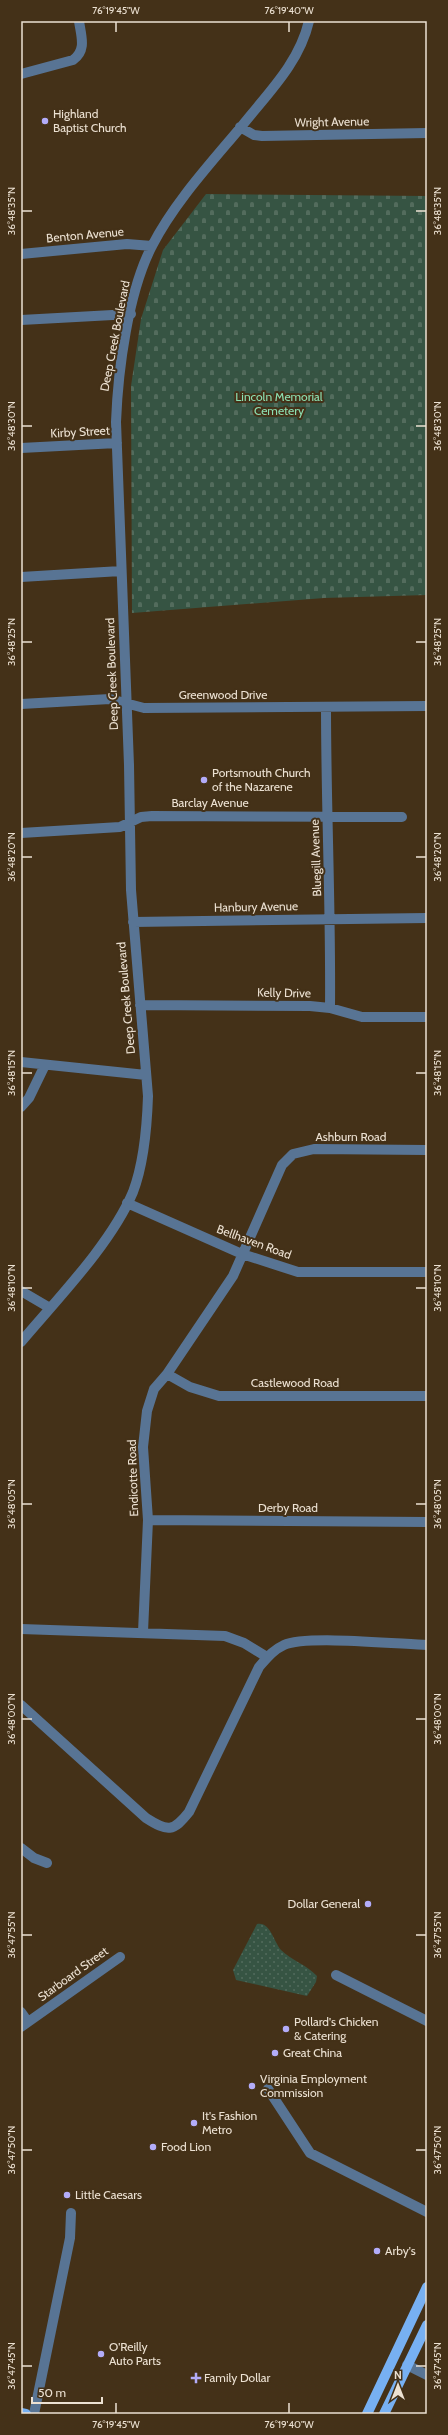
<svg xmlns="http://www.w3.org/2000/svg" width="448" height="2435" viewBox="0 0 448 2435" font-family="Cabin,sans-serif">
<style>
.grass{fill:url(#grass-dots)}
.cemetery{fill:url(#cemetery-stones)}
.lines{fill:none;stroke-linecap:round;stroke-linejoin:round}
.minor{stroke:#587494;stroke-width:10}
.major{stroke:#77b0f2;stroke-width:10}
.ticks{fill:none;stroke:#ece1d2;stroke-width:1.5}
.poi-dot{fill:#b3acf9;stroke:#443118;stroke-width:1.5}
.labels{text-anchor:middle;stroke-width:4;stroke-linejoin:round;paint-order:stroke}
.poi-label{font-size:12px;fill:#ece1d2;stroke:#443118;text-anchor:start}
.street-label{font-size:12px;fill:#ece1d2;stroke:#443118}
.park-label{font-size:12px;fill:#8ce0b3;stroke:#443118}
.neatline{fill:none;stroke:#ece1d2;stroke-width:1.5}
.ticks-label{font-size:10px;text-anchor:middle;fill:#ece1d2}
</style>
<defs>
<pattern id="grass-dots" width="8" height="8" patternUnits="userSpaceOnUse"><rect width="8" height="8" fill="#365443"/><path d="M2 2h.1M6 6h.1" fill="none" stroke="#536c5d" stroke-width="1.8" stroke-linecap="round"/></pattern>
<pattern id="cemetery-stones" width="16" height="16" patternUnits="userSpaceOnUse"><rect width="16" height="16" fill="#365443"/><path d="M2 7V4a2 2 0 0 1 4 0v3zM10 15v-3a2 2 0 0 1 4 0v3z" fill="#536c5d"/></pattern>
</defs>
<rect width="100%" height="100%" fill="#443118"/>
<path class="grass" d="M257,1924C270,1921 274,1942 281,1950C291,1960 307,1965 317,1976L316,1982L307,1996L236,1980L233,1970Z"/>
<path class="cemetery" d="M206,194L427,196V595L324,598L132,613L131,386L141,319L163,250Z"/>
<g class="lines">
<path class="minor" d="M21,74L73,60C87,50 81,36 79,21
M240,127L254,135L262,136L427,133
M21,254L127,244L152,246
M21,320L131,314
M21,448L117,443
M21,577L121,571
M21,704L110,699L144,708L427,706
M326,707C326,807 331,908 330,1008
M21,833L120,827L141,817L152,816L402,817
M133,922L427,918
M140,1005L310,1006L330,1008L362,1017H427
M21,1062L146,1075
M21,1107L29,1098L45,1065
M127,1203L242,1254L298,1272H427
M21,1291L50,1308
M21,1342C58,1298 111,1244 133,1192C144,1163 147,1127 148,1096L131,890L129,765L116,422C118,370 128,292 152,246C174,203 210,164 241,127C267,94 299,64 309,21
M167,1374L190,1387L219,1396H427
M148,1520L427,1522
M21,1629L225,1636L244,1643L267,1657
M143,1632L148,1520L143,1447L147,1411L154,1389L167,1374L233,1276L282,1165L293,1154L314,1149L427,1150
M21,1705L146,1818C168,1832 173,1832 189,1812L259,1667C267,1658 273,1650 284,1645C305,1635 399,1644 427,1645
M21,1848L34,1858L47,1863
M336,1975L427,2021
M21,2012L28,2022
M21,2027L120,1957
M268,2089L310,2153L427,2212
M407,2365L427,2375
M34,2414L70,2238L71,2213"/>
<path class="major" d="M21,2413L26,2414
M367,2414L427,2287
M384,2414L427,2325"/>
</g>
<path class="ticks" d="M116,22V32M289,22V32M22,211H32M416,211H426M22,426H32M416,426H426M22,642H32M416,642H426M22,857H32M416,857H426M22,1073H32M416,1073H426M22,1288H32M416,1288H426M22,1504H32M416,1504H426M22,1719H32M416,1719H426M22,1935H32M416,1935H426M22,2150H32M416,2150H426M22,2366H32M416,2366H426M116,2403V2413M289,2403V2413"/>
<g class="poi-dot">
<circle cx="45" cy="121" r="4"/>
<circle cx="204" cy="780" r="4"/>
<circle cx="368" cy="1904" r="4"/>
<circle cx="286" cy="2029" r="4"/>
<circle cx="275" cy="2053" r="4"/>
<circle cx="252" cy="2086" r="4"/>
<circle cx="194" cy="2123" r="4"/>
<circle cx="153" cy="2147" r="4"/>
<circle cx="67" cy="2195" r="4"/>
<circle cx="377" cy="2251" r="4"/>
<circle cx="101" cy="2354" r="4"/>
<path d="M194 2372h4v4h4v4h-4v4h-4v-4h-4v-4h4z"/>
</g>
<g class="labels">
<g class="poi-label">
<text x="53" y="118">Highland<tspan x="53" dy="14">Baptist Church</tspan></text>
<text x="212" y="777">Portsmouth Church<tspan x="212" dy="14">of the Nazarene</tspan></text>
<text x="360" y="1908" text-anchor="end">Dollar General</text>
<text x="294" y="2026">Pollard's Chicken<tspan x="294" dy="14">&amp; Catering</tspan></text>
<text x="283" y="2057">Great China</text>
<text x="260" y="2083">Virginia Employment<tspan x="260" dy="14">Commission</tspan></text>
<text x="202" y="2120">It's Fashion<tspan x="202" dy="14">Metro</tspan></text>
<text x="161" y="2151">Food Lion</text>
<text x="75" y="2199">Little Caesars</text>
<text x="385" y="2255">Arby's</text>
<text x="109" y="2351">O'Reilly<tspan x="109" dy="14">Auto Parts</tspan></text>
<text x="204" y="2382">Family Dollar</text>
</g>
<g class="street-label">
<text transform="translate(332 122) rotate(-1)" y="4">Wright Avenue</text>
<text transform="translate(85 235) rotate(-5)" y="4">Benton Avenue</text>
<text transform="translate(115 336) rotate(-79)" y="4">Deep Creek Boulevard</text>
<text transform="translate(80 432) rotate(-3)" y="4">Kirby Street</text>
<text transform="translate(112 674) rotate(-92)" y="4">Deep Creek Boulevard</text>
<text x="223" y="699">Greenwood Drive</text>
<text x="210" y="807">Barclay Avenue</text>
<text transform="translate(316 858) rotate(-92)" y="4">Bluegill Avenue</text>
<text transform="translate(256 907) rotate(-1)" y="4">Hanbury Avenue</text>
<text transform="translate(284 993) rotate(1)" y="4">Kelly Drive</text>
<text transform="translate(126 998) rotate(-95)" y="4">Deep Creek Boulevard</text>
<text x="351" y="1141">Ashburn Road</text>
<text transform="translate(254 1242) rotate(20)" y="4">Bellhaven Road</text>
<text x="295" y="1387">Castlewood Road</text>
<text transform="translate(133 1478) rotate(-92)" y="4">Endicotte Road</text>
<text x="288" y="1512">Derby Road</text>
<text transform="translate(73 1974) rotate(-36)" y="4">Starboard Street</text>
</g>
<g class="park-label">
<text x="279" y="401">Lincoln Memorial<tspan x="279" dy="14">Cemetery</tspan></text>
</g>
</g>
<rect width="448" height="2435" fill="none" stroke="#443118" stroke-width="44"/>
<g transform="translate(398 2385)" stroke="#443118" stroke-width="3" paint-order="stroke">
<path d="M0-3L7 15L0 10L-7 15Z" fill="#ece1d2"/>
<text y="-6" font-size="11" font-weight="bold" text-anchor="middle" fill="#ece1d2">N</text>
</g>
<path d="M32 2397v6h70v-6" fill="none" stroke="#ece1d2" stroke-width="2"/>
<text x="38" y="2397" font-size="12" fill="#ece1d2" stroke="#443118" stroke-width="3" paint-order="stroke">50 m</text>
<rect x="22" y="22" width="404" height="2391" class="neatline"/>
<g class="ticks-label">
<text x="116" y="14">76°19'45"W</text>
<text x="289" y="14">76°19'40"W</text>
<text transform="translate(11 211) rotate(-90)" y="4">36°48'35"N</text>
<text transform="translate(437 211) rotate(-90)" y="4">36°48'35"N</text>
<text transform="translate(11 426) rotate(-90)" y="4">36°48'30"N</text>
<text transform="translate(437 426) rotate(-90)" y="4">36°48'30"N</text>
<text transform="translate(11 642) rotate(-90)" y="4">36°48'25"N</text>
<text transform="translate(437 642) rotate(-90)" y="4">36°48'25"N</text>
<text transform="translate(11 857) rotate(-90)" y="4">36°48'20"N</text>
<text transform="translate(437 857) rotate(-90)" y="4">36°48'20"N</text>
<text transform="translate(11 1073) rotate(-90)" y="4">36°48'15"N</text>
<text transform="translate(437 1073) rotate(-90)" y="4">36°48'15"N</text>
<text transform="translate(11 1288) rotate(-90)" y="4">36°48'10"N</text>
<text transform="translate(437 1288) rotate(-90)" y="4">36°48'10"N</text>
<text transform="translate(11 1504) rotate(-90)" y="4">36°48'05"N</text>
<text transform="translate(437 1504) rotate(-90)" y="4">36°48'05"N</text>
<text transform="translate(11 1719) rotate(-90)" y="4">36°48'00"N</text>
<text transform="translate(437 1719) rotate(-90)" y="4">36°48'00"N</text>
<text transform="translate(11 1935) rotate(-90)" y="4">36°47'55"N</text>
<text transform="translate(437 1935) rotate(-90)" y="4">36°47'55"N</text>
<text transform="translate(11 2150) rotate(-90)" y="4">36°47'50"N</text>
<text transform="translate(437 2150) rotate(-90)" y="4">36°47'50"N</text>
<text transform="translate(11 2366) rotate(-90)" y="4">36°47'45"N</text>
<text transform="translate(437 2366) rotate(-90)" y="4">36°47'45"N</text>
<text x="116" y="2428">76°19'45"W</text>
<text x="289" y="2428">76°19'40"W</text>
</g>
</svg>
